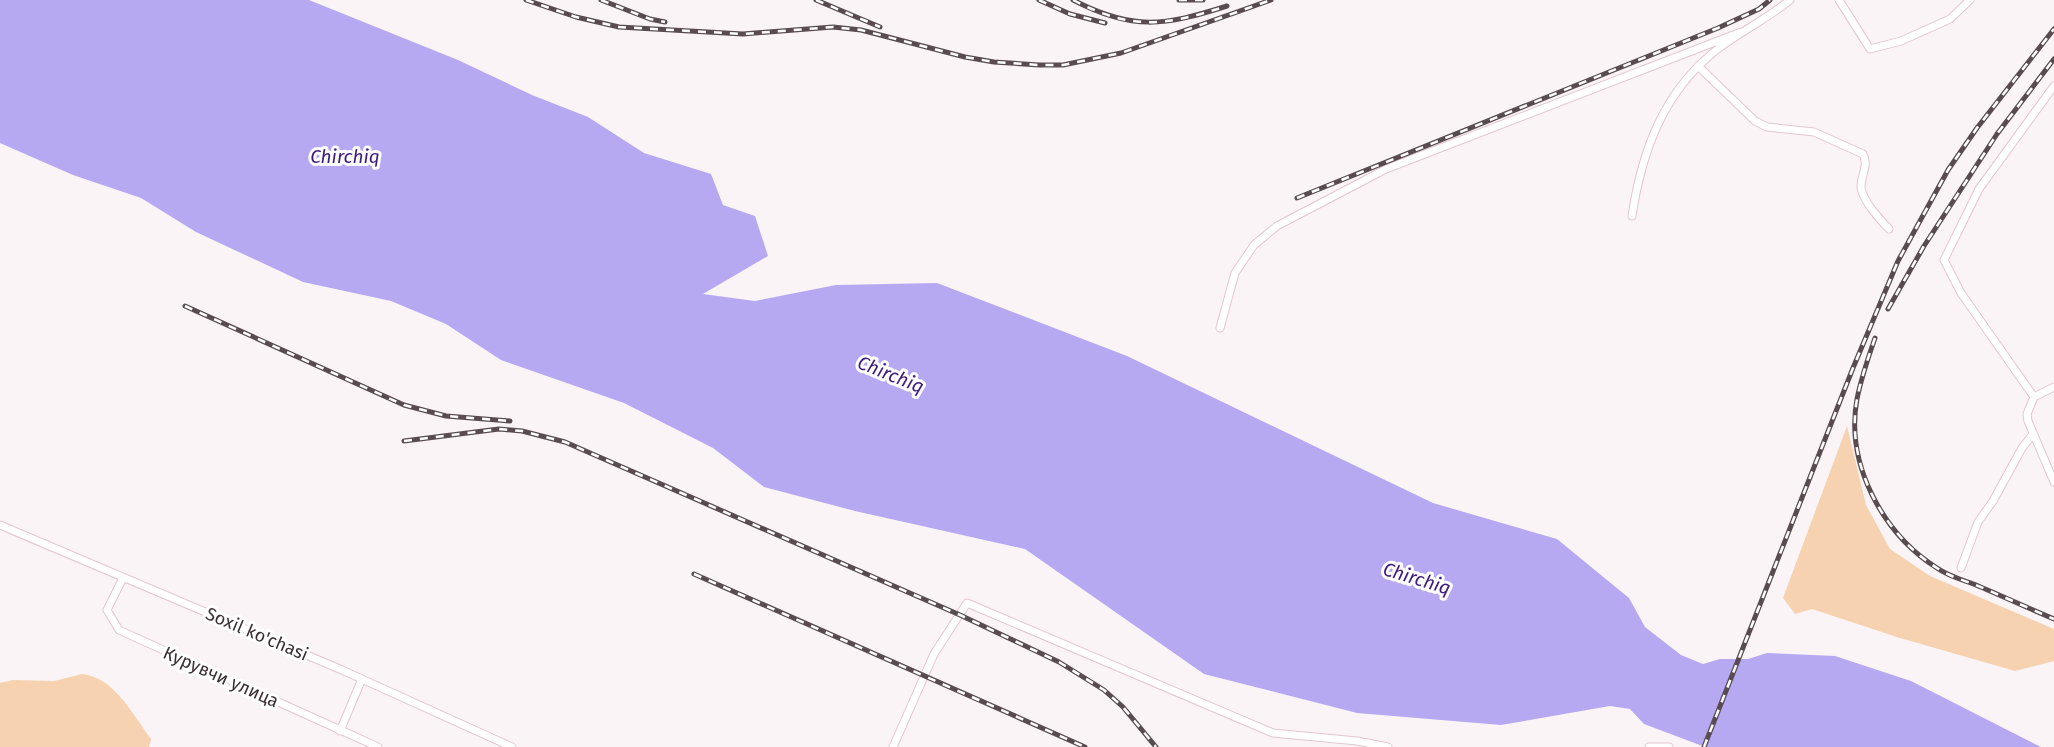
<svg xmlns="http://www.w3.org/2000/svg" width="2054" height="747" viewBox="0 0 2054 747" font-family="'Fira Sans',sans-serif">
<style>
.green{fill:#f6d2b0}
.water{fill:#b6a9f2}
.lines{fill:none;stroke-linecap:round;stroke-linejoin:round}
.street-casing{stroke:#e4c5ce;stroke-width:9}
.street{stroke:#fff;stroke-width:7}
.rail-casing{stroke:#584c50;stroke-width:5}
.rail{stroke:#fff;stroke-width:2.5;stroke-dasharray:8;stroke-linecap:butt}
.labels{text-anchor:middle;stroke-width:6;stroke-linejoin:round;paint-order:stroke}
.street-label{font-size:18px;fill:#3a2e32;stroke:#fff}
.water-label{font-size:19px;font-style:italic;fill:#3d1880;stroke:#fff}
</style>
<rect width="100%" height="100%" fill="#fbf4f6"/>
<path class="green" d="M1847,426L1866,505L1890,549L1930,576L2054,629V661L2015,671L1900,638L1812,609L1795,614L1783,598Z
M82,674C114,677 133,715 151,739L149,747H0V683L13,680L54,681Z"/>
<path class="water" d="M0,0H309L458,60L532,95L588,117L644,153L711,174L723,205L755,216L768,256L703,294L755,301L836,285L937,283L1127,356L1433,503L1557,539L1629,598L1645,627L1681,655L1703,664L1720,659H1748L1767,653L1835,656L1911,681L2041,747H1705L1644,724L1630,709L1610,706L1501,725L1357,713L1204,674L1025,549L855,511L764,487L713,448L624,403L501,360L446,324L391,301L303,282L196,232L141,198L73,175L0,143Z"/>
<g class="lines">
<g class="street-casing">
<path id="street" d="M1839,0L1870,49L1901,41L1950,19L1970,0
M1698,66L1755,121L1767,127L1814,132L1863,154C1869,165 1861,175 1861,187C1862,200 1880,220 1889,229
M2054,86L1979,189L1944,260L1961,293L2034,397L2027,414L2028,421L2054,482
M1632,216C1642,150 1664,90 1719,48C1742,31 1768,18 1790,0
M1220,328L1235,273L1254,245L1277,226L1386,169L1741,32
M2034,397L2054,387
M0,525L342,670L512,747
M1961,568L1978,522L1993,501L2022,448L2033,434
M123,578L107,610L119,630L378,747
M340,731L362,679
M893,747L934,654L967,603L1273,733L1357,741L1388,747
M1649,747H1669"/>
</g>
<use href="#street" class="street"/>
<g class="rail-casing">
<path id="rail" d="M526,0L576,17L619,27L743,34L833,27L861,30L965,57L994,62L1039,65H1063L1121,53L1271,0
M601,0L650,19L665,22
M816,0L880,27
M1039,0L1070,14L1105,23
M1073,0C1133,31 1164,26 1227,6
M1179,0H1203
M1297,198L1718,28L1759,9L1770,0
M185,306L404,405L446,416L510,421
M1888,309L1924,246L1997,134L2054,59
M1875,338C1868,358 1861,379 1857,399C1845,464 1883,534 1937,568C1948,576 1963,580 1976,585C2002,596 2028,608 2054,619
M404,441L499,429L522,431L565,442L960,615L1059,662L1104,690L1123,707L1156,747
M694,574L1085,747
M1704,747L1853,368L1898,261L1948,170L1977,128L2054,29"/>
</g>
<use href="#rail" class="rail"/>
</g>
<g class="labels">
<g class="street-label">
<text transform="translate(257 634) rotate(23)" y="6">Soxil ko'chasi</text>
<text transform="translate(221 677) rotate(24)" y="6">Курувчи улица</text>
</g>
<g class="water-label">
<text x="345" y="163">Chirchiq</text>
<text transform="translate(891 374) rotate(22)" y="7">Chirchiq</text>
<text transform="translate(1417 578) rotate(17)" y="7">Chirchiq</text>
</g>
</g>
</svg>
